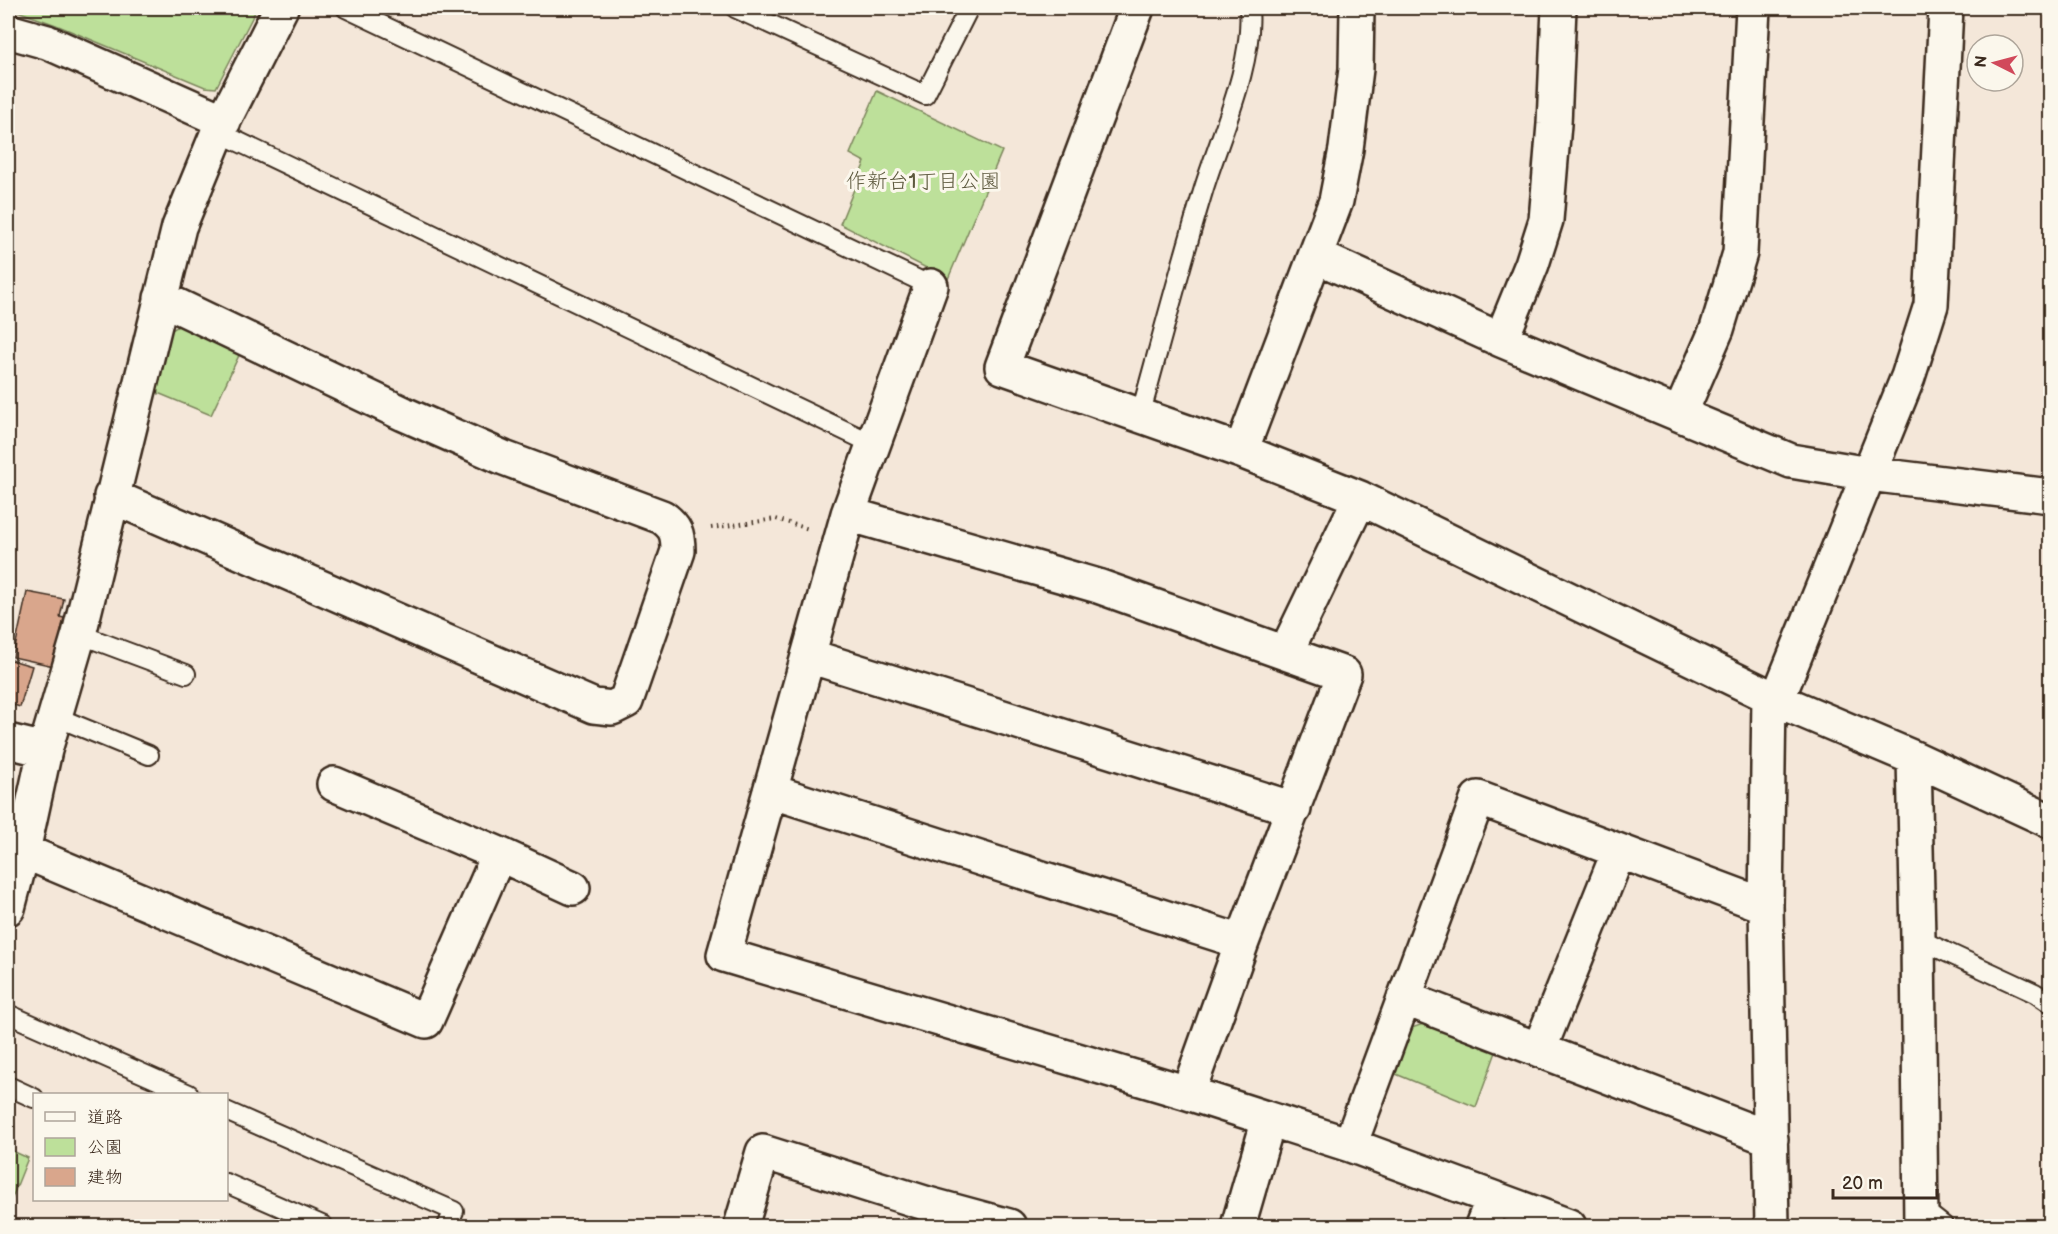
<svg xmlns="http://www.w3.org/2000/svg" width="2058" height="1234" viewBox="0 0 2058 1234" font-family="'Balsamiq Sans','Klee One',sans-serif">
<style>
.green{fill:#bde09a;stroke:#7c855c;stroke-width:1.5}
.building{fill:#d9a68c;stroke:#3b2a1e;stroke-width:1.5}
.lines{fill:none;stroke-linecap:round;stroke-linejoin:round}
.service-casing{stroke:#3b2a1e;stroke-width:22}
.minor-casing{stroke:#3b2a1e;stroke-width:38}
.path{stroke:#3b2a1e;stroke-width:4;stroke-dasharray:1.5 4.5;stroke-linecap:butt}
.service{stroke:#fbf7ec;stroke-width:18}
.minor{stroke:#fbf7ec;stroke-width:33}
.labels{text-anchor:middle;stroke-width:6;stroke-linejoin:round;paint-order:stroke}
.park-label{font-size:21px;fill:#5c583d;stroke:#fbf7ec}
</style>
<rect width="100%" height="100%" fill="#f4e7d9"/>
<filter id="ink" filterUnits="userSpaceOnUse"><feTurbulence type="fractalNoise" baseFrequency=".0167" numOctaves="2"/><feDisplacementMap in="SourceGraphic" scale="12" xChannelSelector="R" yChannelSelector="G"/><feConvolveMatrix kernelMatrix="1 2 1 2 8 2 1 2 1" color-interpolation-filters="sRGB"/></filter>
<g filter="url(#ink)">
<path class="green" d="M9,8H257L216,88L205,87L56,25Z
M877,91L1002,151L948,279L840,224L865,162L850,154Z
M185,322L241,351L211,415L153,391L165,334Z
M1423,1024L1496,1052L1476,1107L1391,1072L1406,1030Z
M8,1149L28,1158L8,1208Z"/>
<path class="building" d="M27,592L64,599L60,617L64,618L54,666L13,657Z
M8,659L32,666L20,707L14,705L9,722H8Z"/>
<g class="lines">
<g class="service-casing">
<path id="service" d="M346,8L931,286
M735,8L925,95L969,8
M218,132L873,444
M1140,416C1161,340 1181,264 1204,188C1221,133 1254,64 1249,8
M79,634L186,674
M54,716L149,755
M1918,939L2035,993L2050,1003
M8,1014L189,1094
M8,1086L34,1098
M226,1111L454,1211L447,1226
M226,1183L324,1226
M1921,1208L1944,1226"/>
</g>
<g class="minor-casing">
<path id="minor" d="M1137,8L1002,367L1241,451L1360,498L1777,700L1914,758L2050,821
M8,31L47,42L224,121
M1316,256L1501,340L1791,461L1869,474L2050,496
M931,286L848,514L724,955L1188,1093L1350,1145L1569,1226
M1501,340L1532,264L1546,220L1554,124L1559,8
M1680,414L1717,329L1740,253L1753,8
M1241,451L1336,201L1346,149L1356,69L1357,8
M111,496L594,706L612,708L626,701L678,551C678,534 676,527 662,517L504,458L404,414L161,298
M848,514L1098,586L1344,674L1242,942L1188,1093
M1286,652L1360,498
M809,656L1294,809
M1769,696L1766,906L1772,1226
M1777,700L1908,377L1931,305L1946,8
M8,741L45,750
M1914,758L1918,939L1921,1226
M770,791L1242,942
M23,851L426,1021L499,854L334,784
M499,854L573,888
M8,908L23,851L45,750L79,634L179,227L218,132L281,8
M1404,998L1771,1139
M1539,1050L1619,851
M1350,1145L1478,798L1766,906
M741,1226L763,1152L928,1204L1009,1226
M1238,1226L1269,1119
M1482,1226L1493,1198"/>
</g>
<path class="path" d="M711,528L776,519L809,529"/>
<use href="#service" class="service"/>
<use href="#minor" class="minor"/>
</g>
</g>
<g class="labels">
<g class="park-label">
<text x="923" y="188">作新台1丁目公園</text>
</g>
</g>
<rect width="2058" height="1234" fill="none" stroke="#fbf7ec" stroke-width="30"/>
<rect x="15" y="15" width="2028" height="1204" fill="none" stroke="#3b2a1e" stroke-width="2" filter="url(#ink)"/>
<rect x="33" y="1093" width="195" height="108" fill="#fbf7ec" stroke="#aea59a" stroke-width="1.5"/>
<rect x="45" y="1112" width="30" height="9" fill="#fbf7ec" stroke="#aea59a" stroke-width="1.5"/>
<text x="87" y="1123" font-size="18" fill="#3b2a1e">道路</text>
<rect x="45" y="1138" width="30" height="18" fill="#bde09a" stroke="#aea59a" stroke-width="1.5"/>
<text x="87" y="1153" font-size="18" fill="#3b2a1e">公園</text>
<rect x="45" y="1168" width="30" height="18" fill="#d9a68c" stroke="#aea59a" stroke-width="1.5"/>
<text x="87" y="1183" font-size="18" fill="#3b2a1e">建物</text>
<g transform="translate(1995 63) rotate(276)"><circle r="28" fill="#fbf7ec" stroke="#aea59a" stroke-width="1.5"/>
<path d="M0-4.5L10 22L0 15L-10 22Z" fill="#d1495b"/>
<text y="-9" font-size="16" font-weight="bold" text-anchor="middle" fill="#3b2a1e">N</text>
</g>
<path d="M1833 1189v9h104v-9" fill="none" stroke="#3b2a1e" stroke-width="3"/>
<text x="1842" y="1189" font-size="18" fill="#3b2a1e" stroke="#fbf7ec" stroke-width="4.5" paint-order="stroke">20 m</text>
</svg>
